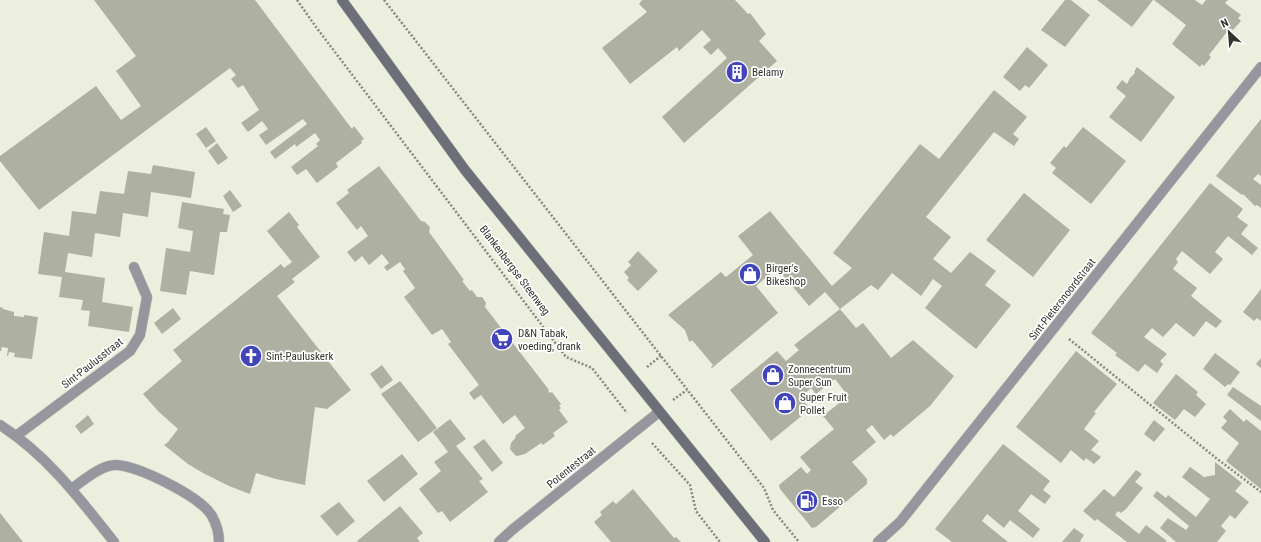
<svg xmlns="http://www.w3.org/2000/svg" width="1261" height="542" viewBox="0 0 1261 542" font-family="'Roboto Condensed',sans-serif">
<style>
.building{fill:#aeb0a1}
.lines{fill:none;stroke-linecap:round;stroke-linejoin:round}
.street-casing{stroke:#c7c9bb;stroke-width:11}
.secondary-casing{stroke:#c7c9bb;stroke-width:11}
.path{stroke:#87887e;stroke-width:2.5;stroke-dasharray:2 2;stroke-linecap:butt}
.street{stroke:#96979e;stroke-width:10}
.secondary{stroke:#6d6f78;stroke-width:10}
.labels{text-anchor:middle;stroke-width:3.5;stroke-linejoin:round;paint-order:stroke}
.poi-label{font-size:11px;fill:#32332d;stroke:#fff;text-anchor:start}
.street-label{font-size:11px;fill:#32332d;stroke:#fff}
</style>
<rect width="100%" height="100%" fill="#eceede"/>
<path class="building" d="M94,0H255L352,129L354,126L364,139L361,141L362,143L336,163L338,167L317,183L306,169L297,175L291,167L318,146L316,144L320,140L315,133L296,147L295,144L275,159L270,152L307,124L303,119L266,145L259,135L268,129L262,121L248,132L241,123L259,110L243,85L238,88L231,79L236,75L230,68L39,210L0,161V156L96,86L121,120L141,106L116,71L136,56Z
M642,0H735L748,14L750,13L766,34L759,41L777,61L684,143L662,117L727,58L718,48L711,55L703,47L711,40L702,30L679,51L677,47L630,84L602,48L647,12L639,4Z
M1065,0H1071L1090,15L1065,47L1041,30Z
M1097,0H1153L1132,27Z
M1154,0H1195L1202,5L1206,0H1228L1225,3L1241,15L1238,18L1241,21L1233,30L1230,28L1209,55L1211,57L1204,66L1202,64L1200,67L1172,44L1186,25Z
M1027,47L1048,65L1029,88L1025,85L1020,91L1003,77Z
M1137,67L1175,97L1141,142L1109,117L1126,96L1116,88L1122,80L1127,84L1130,78L1135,73L1134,72Z
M994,90L1027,117L1013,134L1019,139L1014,146L994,132L926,217L951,237L933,259L951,273L970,252L996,271L985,285L1011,305L976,349L925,308L942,286L933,279L921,296L892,273L878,290L871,285L840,309L856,328L863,323L891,358L913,340L954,376L930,406L893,437L891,434L884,440L872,425L866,430L876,442L852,462L867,479V484L816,527L812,528L780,489L779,485L801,467L807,474L811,470L800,457L834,429L823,416L848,396L835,379L816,394L811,388L801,397L810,409L771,441L730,390L777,351L786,361L799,350L794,345L840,309L825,292L809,306L777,268L756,286L778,313L712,368L711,367L713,365L692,340L690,342L689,341L685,330L668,315L721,272L726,277L753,255L738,236L770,211L832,286L852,268L833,253L920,144L939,159Z
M1261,119V176L1258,174L1253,179L1261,185V208L1257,205L1255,206L1243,194L1242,195L1216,176Z
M206,127L216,141L206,148L196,134Z
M1083,127L1126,161L1091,204L1052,173L1056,168L1050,163L1064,146L1066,148Z
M217,143L228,158L218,165L208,151Z
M153,165L195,172L191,198L151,192L148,217L123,213L120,237L95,233L92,257L68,253L65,272L105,278L102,302L133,307L129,332L88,326L90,311L81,310L83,300L59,297L62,277L38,274L44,232L69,236L72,211L96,214L100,191L124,194L128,171L151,174Z
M379,166L421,221L425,222L430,227L429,232L464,280L462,281L470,291L472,290L477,297H482L486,303L485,307L549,390L548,391L550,393L552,392L561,404L559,406L561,408L559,410L568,422L553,433L555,436L543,445L541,443L525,454L517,456L515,455L510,449L511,443L516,437L515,436L525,428L515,415L503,424L481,395L474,400L469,393L479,385L448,344L451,342L442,329L432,335L404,297L415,288L403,271L405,269L400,262L387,271L384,267L389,263L382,254L369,265L362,256L355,262L347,252L368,236L361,226L357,230L336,203L349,193L347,190Z
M1210,183L1243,209L1237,217L1248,225L1241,234L1258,248L1252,255L1228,236L1215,252L1223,259L1210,274L1182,251L1176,259L1178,262L1173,269L1197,288L1191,296L1222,321L1216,328L1206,321L1194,337L1176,323L1163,337L1152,328L1144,337L1167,354L1160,361L1163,364L1157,373L1145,364L1138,372L1115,355L1117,353L1091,333Z
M230,190L242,206L233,212L223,196Z
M1024,193L1070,230L1033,277L986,240Z
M182,202L224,209L223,214L230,215L227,232H220L214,275L190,271L186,295L160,291L166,248L190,252L193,231L178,228Z
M289,212L299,225L297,227L320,257L292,279L295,282L277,296L351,390L327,409L315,407L305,485L276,479L256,473L250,494L229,486L203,473L188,464L164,445L168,442L178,429L158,411L143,394L182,361L173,350L281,264L284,268L292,262L267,231Z
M638,251L658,271L638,291L627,280L629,278L624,272L631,265L628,262Z
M1261,289V321L1257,318L1254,321L1243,312Z
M0,307L3,308V309L14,312V316L24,317V315L38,317L32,359L14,357L15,353L9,352L8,356H7L8,348L2,347L1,351H0Z
M173,308L181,319L162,334L154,323Z
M1076,351L1117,384L1094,412L1096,413L1084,429L1099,441L1091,450L1101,457L1094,464L1086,458L1084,461L1071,450L1061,463L1016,427Z
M1215,353L1240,372L1230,385L1228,384L1225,387L1203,369Z
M1261,358V368L1256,364Z
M382,365L393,380L381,389L370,374Z
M1176,374L1198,392L1196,395L1206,404L1195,417L1184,409L1175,420L1153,403Z
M400,381L437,428L418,442L381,394Z
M1233,387L1261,406V421L1227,395Z
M1230,409L1244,422L1246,419L1261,431V489L1226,461L1239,443L1221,428L1227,421L1223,417Z
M88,415L94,424L81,434L75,426Z
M450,419L466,439L456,446L483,479L479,481L488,492L450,522L442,511L438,513L419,489L441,471L434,462L448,452L433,432Z
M1154,420L1165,429L1154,442L1144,434Z
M484,439L503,463L492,472L473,447Z
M1003,444L1050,481L1043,490L1051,496L1045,504L1031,494L1018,511L1040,529L1033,538L1010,520L1004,528L987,514L982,521L1008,542H952L935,529Z
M402,454L418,474L384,502L367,481Z
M1215,462L1242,483L1235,491L1249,502L1235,519L1230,515L1221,526L1226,531L1217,542H1176L1160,528L1168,518L1186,530L1189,526L1153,496L1157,491L1166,498L1168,495L1196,517L1210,499L1182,477L1190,467L1204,477L1215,475Z
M1136,470L1142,474L1135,482L1143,488L1126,509L1121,513L1118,511L1115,515L1139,534L1146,525L1167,541L1165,542H1127L1097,519L1095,521L1083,511L1104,489L1114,497Z
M633,489L674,538L676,537L681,542H611L594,522L602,515L600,512L613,501L616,504Z
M339,502L355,521L337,536L320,516Z
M400,506L423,533L417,538L420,542H358L357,541Z
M0,513L4,518L23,542H0Z
M1074,528L1084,535L1080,541L1081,542H1062Z"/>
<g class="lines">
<g class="street-casing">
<path id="street" d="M0,425C47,455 80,499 114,542
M16,436L130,351L140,335L147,297L134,267
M71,489C83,481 102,464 117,465C140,467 200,496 212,516C217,525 219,532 219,542
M499,542L512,530L659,412
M878,542L900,522L1261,67"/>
</g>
<g class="secondary-casing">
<path id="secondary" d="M342,0L465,170L765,542"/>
</g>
<path class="path" d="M297,0L316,27L566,357L592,368L627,413
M384,0L661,356L764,488L773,510L799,542
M1069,339L1216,458L1261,492
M647,367L661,356
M673,400L687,390
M652,443L690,485L696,511L720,542"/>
<use href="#street" class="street"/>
<use href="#secondary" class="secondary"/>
</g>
<defs>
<g id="building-disc" transform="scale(1.15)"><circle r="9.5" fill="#4245ba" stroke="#fff"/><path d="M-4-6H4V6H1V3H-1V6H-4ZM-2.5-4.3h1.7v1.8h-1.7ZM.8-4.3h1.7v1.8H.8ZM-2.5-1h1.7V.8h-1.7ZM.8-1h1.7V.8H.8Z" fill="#fff"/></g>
<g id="shop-disc" transform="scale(1.15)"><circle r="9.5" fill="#4245ba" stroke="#fff"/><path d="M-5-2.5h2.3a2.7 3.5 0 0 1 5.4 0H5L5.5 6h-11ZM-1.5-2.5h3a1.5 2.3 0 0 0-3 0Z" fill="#fff"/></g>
<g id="supermarket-disc" transform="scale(1.15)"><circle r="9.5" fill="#4245ba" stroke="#fff"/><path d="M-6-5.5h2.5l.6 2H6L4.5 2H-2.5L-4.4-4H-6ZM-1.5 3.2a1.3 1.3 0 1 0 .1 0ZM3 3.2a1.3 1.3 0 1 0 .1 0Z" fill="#fff"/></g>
<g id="church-disc" transform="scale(1.15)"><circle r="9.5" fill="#4245ba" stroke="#fff"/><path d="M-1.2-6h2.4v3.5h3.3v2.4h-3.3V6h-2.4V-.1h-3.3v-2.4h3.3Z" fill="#fff"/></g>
<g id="fuel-disc" transform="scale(1.15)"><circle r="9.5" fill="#4245ba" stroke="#fff"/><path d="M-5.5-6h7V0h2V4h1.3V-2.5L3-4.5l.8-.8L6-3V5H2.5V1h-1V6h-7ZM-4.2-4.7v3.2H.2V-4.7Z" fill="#fff"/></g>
</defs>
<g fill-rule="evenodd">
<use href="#building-disc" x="737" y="72"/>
<use href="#shop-disc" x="750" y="274"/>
<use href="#supermarket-disc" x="502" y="339"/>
<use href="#church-disc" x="251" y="356"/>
<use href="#shop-disc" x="773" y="375"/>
<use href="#shop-disc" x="785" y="403"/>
<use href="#fuel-disc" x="807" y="501"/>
</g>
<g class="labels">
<g class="poi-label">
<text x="752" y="76">Belamy</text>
<text x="766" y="272">Birger's<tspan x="766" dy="13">Bikeshop</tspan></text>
<text x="518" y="337">D&amp;N Tabak,<tspan x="518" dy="13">voeding, drank</tspan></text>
<text x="266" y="360">Sint-Pauluskerk</text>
<text x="788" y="373">Zonnecentrum<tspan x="788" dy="13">Super Sun</tspan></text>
<text x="800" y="401">Super Fruit<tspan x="800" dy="13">Pollet</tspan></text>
<text x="822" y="505">Esso</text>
</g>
<g class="street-label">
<text transform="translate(515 270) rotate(53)" y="4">Blankenbergse Steenweg</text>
<text transform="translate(1062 299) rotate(-52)" y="4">Sint-Pietersnoordstraat</text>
<text transform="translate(92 363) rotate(-38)" y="4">Sint-Paulusstraat</text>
<text transform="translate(571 467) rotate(-39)" y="4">Potentestraat</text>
</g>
</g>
<g transform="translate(1229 32) rotate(334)" stroke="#ffffff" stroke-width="3" paint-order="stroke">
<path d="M0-3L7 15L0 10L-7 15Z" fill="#32332d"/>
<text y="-6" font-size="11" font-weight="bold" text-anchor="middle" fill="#32332d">N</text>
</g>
</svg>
